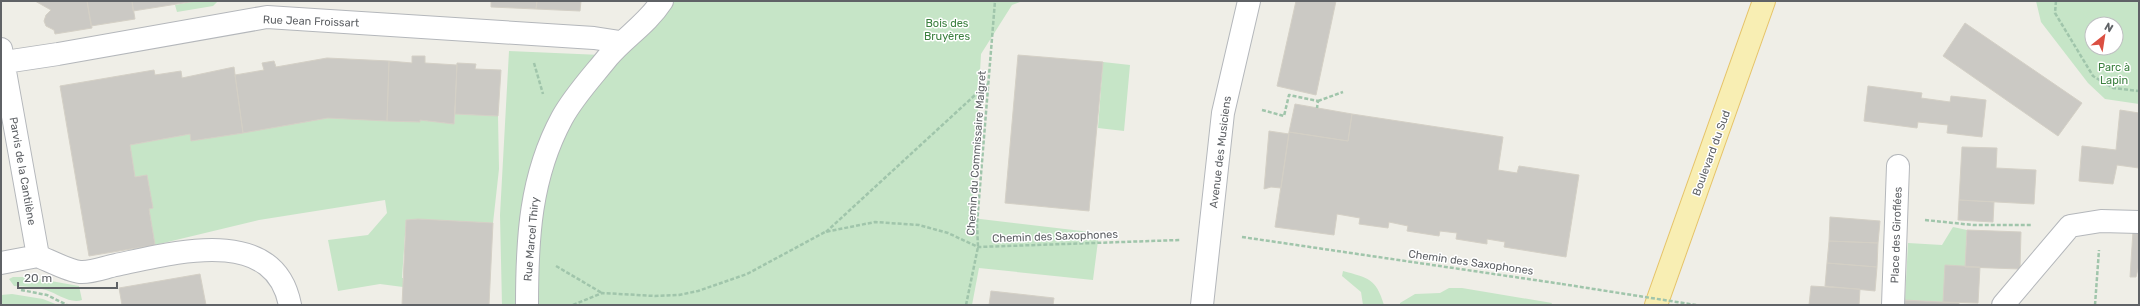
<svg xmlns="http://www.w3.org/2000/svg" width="2140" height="306" viewBox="0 0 2140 306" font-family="Rubik,sans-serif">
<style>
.green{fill:#c6e5c7;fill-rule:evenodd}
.building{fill:#cbc9c4;stroke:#d4d0c6}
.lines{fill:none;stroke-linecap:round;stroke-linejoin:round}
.minor-casing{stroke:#b4b7bb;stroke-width:24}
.major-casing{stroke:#e6c46a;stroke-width:24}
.path{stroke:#a0c5ab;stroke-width:2.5;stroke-dasharray:4 2;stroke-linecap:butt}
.minor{stroke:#fff;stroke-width:22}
.major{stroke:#f8eeb3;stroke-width:22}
.path-bridge{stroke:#a0c5ab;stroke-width:2.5;stroke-dasharray:4 2;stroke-linecap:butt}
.labels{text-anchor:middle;stroke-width:3;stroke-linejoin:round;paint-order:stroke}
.street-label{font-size:11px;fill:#5f6266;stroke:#fff}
.park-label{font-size:11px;fill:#3c8040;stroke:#fff}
</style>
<rect width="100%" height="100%" fill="#efeee7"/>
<path class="green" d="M196,1H218L213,6L177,12L175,5Z
M670,1H1023L1012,5L981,54L972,218L1099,233L1093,280L979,268L972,305H502L500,215L509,51L624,56L648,31Z
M2036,1H2139V104L2105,99L2088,83L2041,22ZM2092,24H2116V48H2092Z
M1103,62L1130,65L1124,131L1098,128Z
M455,114L498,116L499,169L493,223L418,219L406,220L402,278H403V287L380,284L338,291L328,240L368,235L387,213L385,200L259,220L155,245L149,209L153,208L147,175L135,177L130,145L190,134L192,141L328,118L420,122V120L454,124Z
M1953,227L1967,230L1965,267L1943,302L1905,300L1908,243L1942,245Z
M1343,271C1368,278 1376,278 1384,305H1363L1361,292L1342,276Z
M13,277H28L79,286L82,300C70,304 58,294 46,290C35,287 25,286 14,286L9,279Z
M1449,288H1462L1552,303L1551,305H1400V303L1415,294L1440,293Z
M12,294L43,299L58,305H1V295Z"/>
<path class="building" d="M35,1H87L92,28L55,34L54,30L46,26L44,21L46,15L51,10Z
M87,1H132L135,19L91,26Z
M132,1H196L133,11Z
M491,1H537L536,9L491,7Z
M537,1H581L580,11L536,9Z
M1296,1H1336L1316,95L1277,86Z
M1965,23L2082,103L2058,136L1943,56Z
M1018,55L1103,62L1089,211L1005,203Z
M412,56H425V63L457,65L454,124L420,120V122L387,121L389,61L412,63Z
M327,58L389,61L387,121L328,118L243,133L235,75L264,70L262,63L274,61L276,67Z
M457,63L476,64L475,69L501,70L498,116L455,114Z
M234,67L243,133L191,141L190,134L130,145L135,177L147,175L153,208L149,209L155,245L89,256L60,86L154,70L155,75L181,71L182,78Z
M1868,86L1922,93L1921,98L1950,102L1951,96L1986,100L1982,137L1947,133L1948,125L1918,122L1917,128L1864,121Z
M1295,104L1352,114L1348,141L1289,132Z
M2120,110L2139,113V168L2117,165L2113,184L2079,181L2082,146L2116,150Z
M1352,114L1503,137L1498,170L1517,173L1519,166L1579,175L1566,257L1504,247L1505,242L1487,239V244L1456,239L1457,233L1440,231L1439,236L1407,231L1408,226L1389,222L1388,228L1359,224L1360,218L1337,214L1334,235L1275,227L1289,132L1348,141Z
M1269,131L1289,134L1281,188L1271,187L1264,189Z
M1962,147L1997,148L1996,168L2036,170L2034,204L1959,200Z
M1959,200L1994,202L1993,222L1958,220Z
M1830,217L1880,221L1878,243L1829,241Z
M418,219L493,223L489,305H402L406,220Z
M1967,230L2021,232L2020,269L1965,267Z
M2133,231H2139V265L2136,277H2130Z
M1829,241L1878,243L1877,267L1827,263Z
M1827,263L1877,267L1875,291L1825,286Z
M1945,265L1980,267L1978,303L1943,302Z
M200,274L206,305H122L119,288Z
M1811,286L1860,289L1859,305H1809Z
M991,291L1054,298L1053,305H989Z
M1904,300L1959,303V305H1904Z"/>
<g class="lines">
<g class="minor-casing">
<path id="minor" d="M1,49L38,256
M5,62L58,54L267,17L594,38L620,42
M38,256C50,261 69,271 80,272C91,273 106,267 116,265C173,253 274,224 290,305
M1,263L38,256
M527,305C527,239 530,177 562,118C574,96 592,77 608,57C625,37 647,24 662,1
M1202,305L1223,113L1249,1
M1893,305L1898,166
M2003,305L2070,226L2101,221L2139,222"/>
</g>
<g class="major-casing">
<path id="major" d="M1656,305L1764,1"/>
</g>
<path class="path" d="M2056,1L2055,13L2093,76L2113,88L2139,91
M534,63L543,94
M1318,101L1343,92
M1262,110L1284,116L1289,95L1318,101L1317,108
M1925,220L1973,225H2032
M826,232L987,84
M1242,237L1562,284
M556,266L602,293
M21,290L47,295L67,305
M573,305L602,293L655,296L679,295L698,291L747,274L825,232L875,222L919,225L948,233L978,247L1180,240
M966,305L978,247L977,224L995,1
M2095,305L2099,250"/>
<use href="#minor" class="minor"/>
<use href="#major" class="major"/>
<path class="path-bridge" d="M1562,284L1696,305"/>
</g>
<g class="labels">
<g class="street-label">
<text transform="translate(311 21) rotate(2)" y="4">Rue Jean Froissart</text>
<text transform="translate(1220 152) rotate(-83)" y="4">Avenue des Musiciens</text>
<text transform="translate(976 153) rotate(-86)" y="4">Chemin du Commissaire Maigret</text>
<text transform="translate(1711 153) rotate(-70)" y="4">Boulevard du Sud</text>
<text transform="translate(23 171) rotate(80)" y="4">Parvis de la Cantilène</text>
<text transform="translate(1896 235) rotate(-88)" y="4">Place des Giroflées</text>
<text transform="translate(1055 236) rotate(-2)" y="4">Chemin des Saxophones</text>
<text transform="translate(531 239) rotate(-85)" y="4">Rue Marcel Thiry</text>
<text transform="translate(1471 262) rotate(8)" y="4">Chemin des Saxophones</text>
</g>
<g class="park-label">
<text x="947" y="27">Bois des<tspan x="947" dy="13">Bruyères</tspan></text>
<text x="2114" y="71">Parc à<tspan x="2114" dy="13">Lapin</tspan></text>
</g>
</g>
<rect width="2140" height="306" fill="none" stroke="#5f6266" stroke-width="4"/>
<g transform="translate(2104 36) rotate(30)"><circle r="19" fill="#ffffff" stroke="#bfc0c2"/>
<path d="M0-3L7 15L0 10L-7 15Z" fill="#db4f42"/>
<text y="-6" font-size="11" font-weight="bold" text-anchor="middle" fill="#5f6266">N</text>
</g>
<path d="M18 282v6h99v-6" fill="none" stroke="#5f6266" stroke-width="2"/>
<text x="24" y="282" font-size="12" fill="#5f6266" stroke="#ffffff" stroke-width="3" paint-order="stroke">20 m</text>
</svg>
